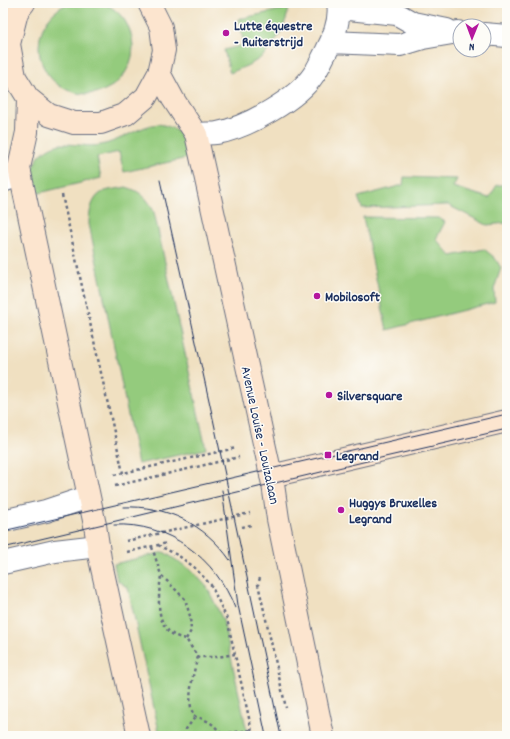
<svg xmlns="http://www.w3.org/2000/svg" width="510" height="739" viewBox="0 0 510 739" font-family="Dekko,sans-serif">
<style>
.green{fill:#94cb7d;stroke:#587d6e}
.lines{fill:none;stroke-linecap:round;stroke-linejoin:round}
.street-casing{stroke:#666d81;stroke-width:24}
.secondary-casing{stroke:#666d81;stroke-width:24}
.path{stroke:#666d81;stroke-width:2.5;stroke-dasharray:3 3;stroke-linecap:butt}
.street{stroke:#fff;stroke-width:22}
.secondary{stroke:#fce5cf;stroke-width:22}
.tram{stroke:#1b2f5e;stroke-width:1}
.poi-dot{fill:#b5179e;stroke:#fdfcf7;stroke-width:1.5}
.labels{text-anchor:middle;stroke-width:3;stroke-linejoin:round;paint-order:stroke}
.poi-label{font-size:14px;font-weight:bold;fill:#1b2f5e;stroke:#fdfcf7;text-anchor:start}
.street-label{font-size:14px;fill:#1b2f5e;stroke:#fdfcf7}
</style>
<rect width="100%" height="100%" fill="#fdfcf7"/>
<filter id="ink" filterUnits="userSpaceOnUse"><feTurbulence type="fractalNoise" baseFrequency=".025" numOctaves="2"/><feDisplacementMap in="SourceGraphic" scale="8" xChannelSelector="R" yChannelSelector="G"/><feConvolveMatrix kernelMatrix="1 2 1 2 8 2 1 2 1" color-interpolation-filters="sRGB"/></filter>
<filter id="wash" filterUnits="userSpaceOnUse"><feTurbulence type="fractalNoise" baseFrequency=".012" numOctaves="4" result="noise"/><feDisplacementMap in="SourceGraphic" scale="16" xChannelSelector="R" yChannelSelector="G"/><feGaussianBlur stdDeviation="0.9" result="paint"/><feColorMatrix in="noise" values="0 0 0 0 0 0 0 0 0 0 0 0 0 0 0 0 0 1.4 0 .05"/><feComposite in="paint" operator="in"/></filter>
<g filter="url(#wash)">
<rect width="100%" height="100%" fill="#f0e0c1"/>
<path class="green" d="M39 47a47 47 0 1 1 94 0a47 47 0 1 1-94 0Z
M289,8C286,24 276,44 264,55C254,64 241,68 230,73L224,50L244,45L239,19Z
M158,124C178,127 188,137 192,157L124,172L119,152L97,157L101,178L35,194C33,186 31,177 33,169C36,155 50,144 64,144C76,144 89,147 101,145C121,141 139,126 158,124Z
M404,177L457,179L453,187L489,198L497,185H507V223L487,225L448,205L362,208L358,197L403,185Z
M126,187C140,191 148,198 154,212L206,449L138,464L89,224C89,214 91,199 101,193C107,189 119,189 126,187Z
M363,217L439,218L445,222L436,239L451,256L484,249L495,258L501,268L494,289L495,302L387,330Z
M164,552L191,570L207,587L223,620L248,736H160L128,588L117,580L114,564Z"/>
</g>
<g filter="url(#ink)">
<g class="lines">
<g class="street-casing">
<path id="street" d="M339,8L397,14L413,23L447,30
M484,34L507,36
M331,42L400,45L423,38L458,32
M196,134C203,133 211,134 217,133C246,128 298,99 314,74C319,67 322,59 326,52C334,37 341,20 338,3
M3,181L11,178L19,168
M3,521L46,511L88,497
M3,563L55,551L98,546"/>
</g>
<g class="secondary-casing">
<path id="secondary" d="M24,3L17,12L9,44L15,77L28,98L49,115L74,123H101L126,114L146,97L159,73L164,50L161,27L149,3
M159,73L173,99L196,134L273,484L278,519L323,736
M28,98L27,132L19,168L95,525L100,559L139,736
M271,476L507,421"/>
</g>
<path class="path" d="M62,195L123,473
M114,475L236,448
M115,486L239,457
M242,527L251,525
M126,541L250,513
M158,545L179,556L194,567L211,585L227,619L253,736
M152,547L161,575
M127,552L167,543
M260,578L258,584L286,708
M186,639L191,631L190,616L185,599L161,575C159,594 154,624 174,635C177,637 182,638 186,639L198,657H218L235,654
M198,657C194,669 184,708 196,717C199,718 203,718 205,720C212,723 217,728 221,734
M186,736V729L196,716
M218,736L221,734L252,730"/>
<use href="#street" class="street"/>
<use href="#secondary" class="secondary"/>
<path class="tram" d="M160,180L212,414L281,736
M222,490L238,605L266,736
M123,507C166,505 205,524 230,560
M114,525C168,522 216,558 235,608
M3,531L507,414
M3,548L363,462L507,429"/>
</g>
</g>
<g class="poi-dot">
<circle cx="226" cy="33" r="4"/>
<circle cx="317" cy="296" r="4"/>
<circle cx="329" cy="395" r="4"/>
<rect x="324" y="451" width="8" height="8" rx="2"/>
<circle cx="341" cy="510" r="4"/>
</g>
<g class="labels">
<g class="poi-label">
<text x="234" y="30">Lutte équestre<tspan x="234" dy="16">- Ruiterstrijd</tspan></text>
<text x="325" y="301">Mobilosoft</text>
<text x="337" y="400">Silversquare</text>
<text x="336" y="460">Legrand</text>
<text x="349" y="507">Huggys Bruxelles<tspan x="349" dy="16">Legrand</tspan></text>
</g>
<g class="street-label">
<text transform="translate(261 435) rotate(78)" y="5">Avenue Louise - Louizalaan</text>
</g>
</g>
<rect width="510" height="739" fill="none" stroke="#fdfcf7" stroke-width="16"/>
<g transform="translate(472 38) rotate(181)"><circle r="19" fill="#fdfcf7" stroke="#a3aaba"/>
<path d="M0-3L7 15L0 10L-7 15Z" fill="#b5179e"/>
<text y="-6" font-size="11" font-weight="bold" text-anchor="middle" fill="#1b2f5e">N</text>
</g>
</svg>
